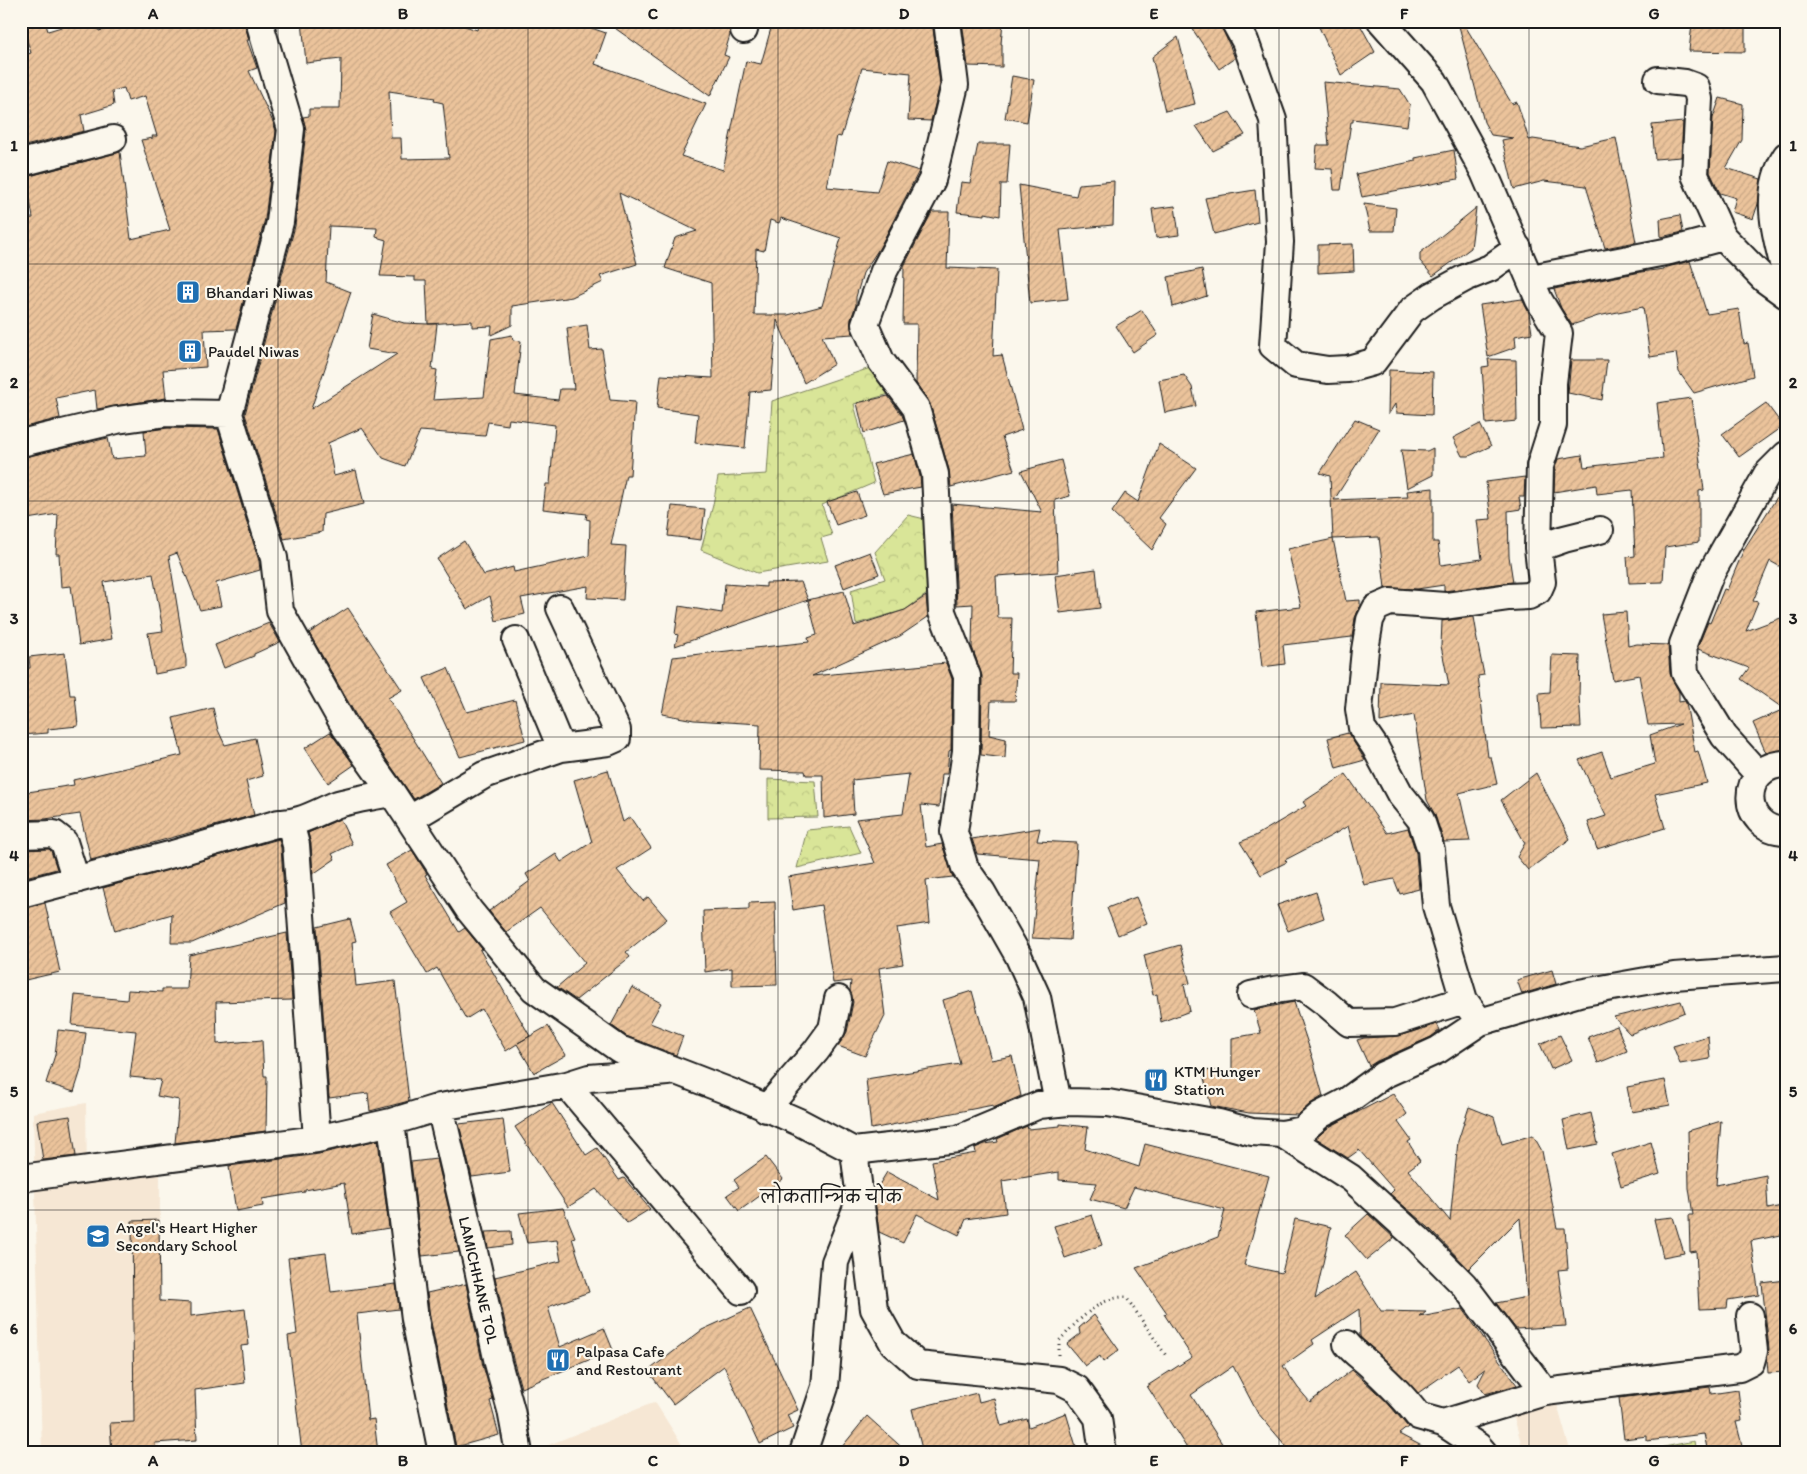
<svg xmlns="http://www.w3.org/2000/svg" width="1807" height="1474" viewBox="0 0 1807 1474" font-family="Itim,'Playpen Sans Deva',sans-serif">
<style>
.built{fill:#f6e7d4}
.forest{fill:url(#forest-crowns);stroke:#7a805a}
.building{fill:url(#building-hatch);stroke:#1c1c1c;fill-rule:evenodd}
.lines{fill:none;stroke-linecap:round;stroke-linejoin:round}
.minor-casing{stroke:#1c1c1c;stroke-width:30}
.path{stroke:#1c1c1c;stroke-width:3;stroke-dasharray:1 4;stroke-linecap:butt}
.minor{stroke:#fbf7ec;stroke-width:26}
.grid{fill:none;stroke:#1c1c1c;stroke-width:1;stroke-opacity:0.55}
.labels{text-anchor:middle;stroke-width:4.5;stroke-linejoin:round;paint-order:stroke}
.poi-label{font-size:16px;fill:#1c1c1c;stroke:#fbf7ec;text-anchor:start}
.street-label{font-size:16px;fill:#1c1c1c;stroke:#fbf7ec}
.neighbourhood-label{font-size:18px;fill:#1c1c1c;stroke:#fbf7ec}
.neatline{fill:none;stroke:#1c1c1c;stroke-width:2}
.grid-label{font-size:16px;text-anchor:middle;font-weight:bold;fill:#1c1c1c}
</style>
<defs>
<pattern id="forest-crowns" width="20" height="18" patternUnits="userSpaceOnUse" patternTransform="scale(1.25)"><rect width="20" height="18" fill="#d9e598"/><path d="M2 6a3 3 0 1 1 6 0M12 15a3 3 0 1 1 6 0" fill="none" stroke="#bac482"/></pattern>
<pattern id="building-hatch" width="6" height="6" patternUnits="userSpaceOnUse" patternTransform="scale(1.25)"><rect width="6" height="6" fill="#ebc39b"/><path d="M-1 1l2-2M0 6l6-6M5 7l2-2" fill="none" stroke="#c9a785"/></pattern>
</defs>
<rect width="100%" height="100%" fill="#fbf7ec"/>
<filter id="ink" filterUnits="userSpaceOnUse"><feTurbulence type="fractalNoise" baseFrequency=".02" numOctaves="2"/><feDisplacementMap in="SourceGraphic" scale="10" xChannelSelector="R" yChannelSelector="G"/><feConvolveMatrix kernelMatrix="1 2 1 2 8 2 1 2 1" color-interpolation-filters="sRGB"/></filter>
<g filter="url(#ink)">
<path class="built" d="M86,1103L87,1178L160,1169L159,1453H42L33,1113Z
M1556,1401L1571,1453H1524L1513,1414Z
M655,1402L687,1453H553L546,1446Z"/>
<path class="forest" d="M891,361L907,389L854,404L874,483L822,505L832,535L821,538L828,561L757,573L701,550L713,505L718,477L767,474L772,401Z
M908,515L929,520L938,586L905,610L856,624L851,590L885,579L875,552Z
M768,779L815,781L818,817L768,818Z
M849,826L861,853L797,868L807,830Z
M1694,1441L1696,1453H1645L1644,1451Z"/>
<path class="building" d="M21,21H45L48,31L81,21H96L99,31L132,21H244L249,40H247L257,68L249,71L273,122L276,131L265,219L236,329L204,330L206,367L163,370L166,398L97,409L95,390L56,398L60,418L21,428V219L33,218L26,177L120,152L131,239L170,230L141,140L153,138L152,136H157L145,96L128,101L124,88L112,91L114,105L81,115L84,131L21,147V56L31,53Z
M302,21H450L477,30L479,21H571L606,33L595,64L706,104L681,156L723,170L746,61L761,64L773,21H932L940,84L931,121L908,120L911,73L862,68L841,137L837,136L827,187L877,192L887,161L919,171L880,247L863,273L856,297V305L851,319V329L853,334L822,336L834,364L804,383L777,320L771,390L750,392L745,448L695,443L698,414L657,408L661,375L713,378L711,283L665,268L675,238L697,231L619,193L637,264L600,276L603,282L572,297L512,306V325L491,335L492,326L472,327V321L428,324H437L432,369L437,370L433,400L484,397L491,339L512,335L513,340L521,341L515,395L558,400L560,389H574L567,328L587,325L590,350L602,349L610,400L635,402L630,475H626L611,545L626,546L623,600L587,598L588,586L521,598L525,614L496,621L490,596L467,609L437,559L464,541L484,575L513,567L514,572L589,556L590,520L586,519L587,514L543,509L546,484H550L555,425L509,419L508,425L488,422L485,436L420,431L405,466L383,458L362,428L328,443L334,476L356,470L364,504L323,514L322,532L284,539L245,414L295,226L306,131L303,117L309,116V109H340L341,59L306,63ZM389,91L435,98L434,101L443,103L449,158L402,159L401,138H391ZM781,218L841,238L822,306L788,315H754L756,249L764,251L770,220L779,223ZM329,226L377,228L376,237L386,240L380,276L415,277V281H426L428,324L404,323L373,314L367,349L397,354L311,409L351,292L326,282Z
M605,21H731L730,35L724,55L729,57L710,96Z
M962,21H1003L1001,44H1002V67L968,66Z
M1187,21H1219L1235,58L1219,69Z
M1331,21H1358L1375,52L1341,75L1319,27Z
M1745,23V52L1689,51L1692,24Z
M1464,24L1512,104L1517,102L1529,140L1533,139L1580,146L1616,138L1636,242L1605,248L1586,186L1544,181L1514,189L1502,140L1513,138L1491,135L1484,122L1459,26Z
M1178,37L1195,104L1165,111L1152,57Z
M1012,76L1034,80L1027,122L1005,118Z
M1323,82L1400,89L1410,105L1407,126L1353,119V122H1351L1341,190H1334L1332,169L1315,168L1317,145H1329Z
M1720,98L1743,104L1742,140L1726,168L1761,179L1758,204L1753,219L1732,212L1736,198L1720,193L1710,172L1713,118Z
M1230,112L1245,135L1213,151L1196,126Z
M1683,122L1681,157L1655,159L1652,125Z
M978,144H1010L1007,184H1001L1000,216L985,213V215L957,212L961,182L970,183Z
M1454,150L1458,179L1362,197L1356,174L1415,161V158Z
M1114,181L1113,225L1060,230L1068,299L1030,303L1019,185L1076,196L1079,184Z
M1255,190L1258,222L1214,234L1205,198Z
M1364,204L1396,208L1394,231H1370Z
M1175,206L1179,235L1156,238L1152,209Z
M1476,208L1471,248L1433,276L1420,261V253Z
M932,212H949L947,268L997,270L993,356L1002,355L1022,430L1002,437L1014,470L951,487L949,470L930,404L916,383L917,324H903L904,266Z
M1680,215L1683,232L1661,237L1660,219Z
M1353,244L1354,271L1318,273V245Z
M1690,261L1707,314L1739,309L1744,344L1748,343L1753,376L1694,393L1679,372L1676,353L1650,357L1643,307L1598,316L1572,325L1561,308L1554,289L1641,272L1664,269V268Z
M1202,269L1207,296L1173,307L1168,277Z
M1522,299L1529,313L1532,333L1515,336L1516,347L1488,357L1480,305Z
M1142,310L1158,335L1133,352L1116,326Z
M1488,359L1516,360L1517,421L1486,424L1482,367L1489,366Z
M1571,360H1607L1602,400L1568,393Z
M1389,370L1433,372L1432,415L1396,413L1395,404L1388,415Z
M1184,375L1192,387L1196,406L1165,413L1159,380Z
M888,396L902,415L904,420L864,433L857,403Z
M1691,398L1704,490L1699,491V542L1665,547L1663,582L1629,583L1627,557L1635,556L1632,490L1597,494L1596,485L1554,492L1555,468L1558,459L1582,455L1584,467L1663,458L1657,403Z
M1766,403L1783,426L1739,457L1722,434Z
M1355,419L1379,429L1334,500L1408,497L1407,491L1433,488V542H1438L1441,565L1482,559L1477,520L1491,519L1486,482L1525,477L1524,497H1519L1521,509L1508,511L1509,556L1513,582L1444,591V585L1417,589L1385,588L1379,537L1333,539L1330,476L1320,473Z
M1480,424L1491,446L1469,456H1462L1453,438Z
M168,428L218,429L259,561L260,570L216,583L221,606L200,610L177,553L169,556L186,660V668L155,674L148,633L163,631L153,574L104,582L109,623L112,639L79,645L71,586L61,587L59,554H56L58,514L21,520V458L108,438L112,459L146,456L144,431Z
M1159,444L1196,468L1159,518L1166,524L1152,550L1112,512L1125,493L1138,502Z
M1433,448V475L1407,488L1401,450L1427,451Z
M914,454L920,476L921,487L883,494L873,464Z
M1061,460L1070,496L1055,500L1058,572L996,576L998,618H1012L1010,673H1017L1015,701H991L989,735L1006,739L1005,758L981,755L982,676L972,647L973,604L957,605L952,504L1042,512L1021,471Z
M1786,483V570L1770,561L1753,601L1758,602L1746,631L1786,616V749L1766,753L1753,723L1784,709L1741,679L1749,668L1698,649V646L1708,622L1710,623L1724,589L1727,590L1744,549Z
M857,492L865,515L836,525L827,502Z
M672,506L705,509L701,540L668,536Z
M1333,539L1346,601L1360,600V606L1355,618L1352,637L1283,645L1285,664L1262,667L1256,612L1301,607L1288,549Z
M870,552L879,574L844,588L835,565Z
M1096,569L1100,608L1060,613L1055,575Z
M801,582L808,600L675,646L678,635L675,634L679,606L722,613L725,584L766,587V583Z
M844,591L854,626L905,610L926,596L928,617L900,636L812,676L946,663L952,679L951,750L949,751L947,774H942L939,807L921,805L926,847L942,844L953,877L926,880L930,923L897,928L903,964L879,968L885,1016L865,1056L838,1046L847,1032L853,1002L850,991L851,981L833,983L821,905L793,910L788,877L875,863L856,819L903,814L909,774L852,780L854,814L824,818L823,775H806L805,771L759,770L760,724L694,720L662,714L673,657L809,642L808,638L817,635L808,600Z
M348,608L402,690L388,698L441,783L414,799L358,719L309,633Z
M1626,612L1628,646L1637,644L1668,645L1670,674L1679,692V702L1685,701L1686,703L1695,752L1698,751L1707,783L1655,794L1665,828L1597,849L1588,822L1606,816L1579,760L1602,752L1611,777L1655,764L1650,735L1681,724L1648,725L1639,675L1613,680L1601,614Z
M1474,617L1477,635H1476L1484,675L1478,676L1488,757H1491L1497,784L1459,793L1470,841L1444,842L1435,815L1427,800L1414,715L1380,722L1381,682L1449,685L1441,646L1442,621Z
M269,623L280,642L254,654V656L224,668L215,645Z
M65,653L70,695H75L78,726L48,729V733L21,735V707L24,706L21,669L30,668L29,657Z
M1552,655L1580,656L1579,696L1581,727L1541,728L1539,693L1550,692Z
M448,668L467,712L515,700L525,740L460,757L424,678Z
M213,708L218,730L225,745L255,738L263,776L246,781L254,815L91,860L80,814L45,819L21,820V793L74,785L73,780L182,755L173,718Z
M330,732L354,765L328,783L305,748Z
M1348,733L1365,760L1336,768L1328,738Z
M608,770L623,822L630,817L651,848L617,870L643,901L648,897L667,919L626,952L630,957L576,1000L557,987L585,963L540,908L506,932L489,911L530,881L526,874L556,854L561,862L592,842L574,780Z
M1536,773L1570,839L1528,870L1517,857L1525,843L1501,800Z
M1346,774L1387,833L1408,828L1416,853L1419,889L1400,894L1394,879L1364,885L1348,826L1331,836L1285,860L1287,862L1261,875L1240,842L1255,836L1306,806L1303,802Z
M340,819L352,844L332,854L335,859L313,874L311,844L308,833Z
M1040,828L1037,841L1077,843L1070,940L1032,938L1040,859L977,854L972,839Z
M279,839L281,848L285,903L192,943H171L172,914L115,931L103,888Z
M49,849L51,851L57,869L21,878V850Z
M412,850L427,874L425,875L459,932L465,928L482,949L480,950L530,1036L518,1043L548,1026L566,1055L534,1073L517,1044L506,1051L482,1009L466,1019L437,968L427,974L390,912L407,902L386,865Z
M1316,892L1324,918L1288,931L1277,905Z
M1136,897L1147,923L1118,935L1107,908Z
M775,902L777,985L732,986V968L705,972L703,911L749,909V903Z
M45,903L60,972L21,981V909Z
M350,919L356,941L352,942L356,986L395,981L409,1101L370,1111L368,1093L329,1098L317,927Z
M287,933L292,1000L216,1002L217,1044L262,1040L264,1076H267L266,1131L175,1143L179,1100L157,1096L161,1080L130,1077L136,1031L72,1025L75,995L127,1000L128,990L162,992V989H187L189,955Z
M1180,945L1190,983L1184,985L1190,1011L1161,1022L1157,994L1153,995L1144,955Z
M1552,970L1556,984L1522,994L1517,980Z
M632,987L661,1003L650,1023L683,1036L676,1055L626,1036L611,1025Z
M972,991L991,1060L1012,1056L1021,1096L993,1108V1105L871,1129L866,1079L960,1064L943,1000Z
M1681,1001L1685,1012L1630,1034L1614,1017Z
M1294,1002L1313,1059L1323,1096L1310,1104L1298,1115L1249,1113L1211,1106L1202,1070L1232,1072V1038L1261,1033L1254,1010Z
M1437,1024L1440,1030L1431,1037L1377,1061L1369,1066L1357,1040L1364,1038L1399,1036Z
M1617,1026L1627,1051L1598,1063L1588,1037Z
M58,1030L86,1033L81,1070L74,1092L46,1083L55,1055Z
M1560,1035L1572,1060L1551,1069L1540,1044Z
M1708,1036L1710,1059L1680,1064L1673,1046Z
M1665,1080L1670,1105L1632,1112L1627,1087Z
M1393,1094L1407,1114L1398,1122L1411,1140L1408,1142L1420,1161L1408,1170L1450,1221L1458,1141L1469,1107L1494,1117L1502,1144L1533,1135L1542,1151L1557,1228H1565L1568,1269L1558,1270L1566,1326L1516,1329L1496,1303L1527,1297L1520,1218L1469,1269L1428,1227L1390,1194L1394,1190L1359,1150L1348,1158L1316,1138L1329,1127Z
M552,1103L586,1155L597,1148L619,1180L624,1178L650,1209L627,1223L596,1189L568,1207L515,1127Z
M1591,1113L1598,1144L1569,1150L1563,1120Z
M70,1116L76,1156L43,1160L37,1121Z
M503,1119L510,1172L472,1177L459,1124Z
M1721,1121L1716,1185L1766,1175L1768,1209L1786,1205V1234L1751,1241L1759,1295L1728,1300L1727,1308L1699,1309L1696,1251L1690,1252L1689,1215H1693L1689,1188L1688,1131Z
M1060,1124L1088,1127L1085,1149L1139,1167L1145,1144L1269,1176L1244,1265L1282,1273L1295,1219L1331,1227L1315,1299L1356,1272L1381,1311L1426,1312L1420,1317L1463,1309L1517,1385L1485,1394L1478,1384L1486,1368L1469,1381L1458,1365L1418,1393L1395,1369L1360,1337L1359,1309L1312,1340L1314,1344L1283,1366L1298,1388L1310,1402L1352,1370L1386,1401L1408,1427L1399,1434L1435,1453H1292L1257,1412L1233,1366L1191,1395L1228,1453H1190L1147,1386L1192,1357L1164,1314L1167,1313L1136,1268L1218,1237L1225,1210L1134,1187L1124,1208L1090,1199L1097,1183L1059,1180V1172L1002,1181L1006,1213L966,1219L959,1235L917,1214L903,1243L879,1232L874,1193L887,1172L939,1200L932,1161L976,1153L975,1148L985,1144L998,1142L997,1139L1027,1126L1028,1129L1060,1126Z
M378,1140L389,1228L352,1234L344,1183L305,1190V1192L262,1199L263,1206L236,1211L229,1166L319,1154Z
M1651,1142L1660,1174L1621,1186L1612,1154Z
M766,1157L783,1179L739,1211L727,1195L739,1187L734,1180Z
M437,1159L459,1252L422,1256L411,1162Z
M563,1208L575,1237L572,1238L589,1292L548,1307L560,1347L604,1328L613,1350L521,1388L513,1359L495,1277L561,1261L557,1240L527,1243L519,1213Z
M1368,1214L1394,1238L1367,1260L1345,1235Z
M1092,1215L1102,1245L1065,1258L1054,1226Z
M1673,1217L1684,1253L1663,1257L1654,1219Z
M159,1220L160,1301L191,1303V1316L245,1309L249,1345L241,1346L245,1383L195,1390L197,1440L155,1443L156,1453H112L110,1423L134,1422L132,1221Z
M511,1231L512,1245L488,1248L485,1232Z
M326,1253L331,1292L396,1284L399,1309L357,1314L368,1420L374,1419L378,1453H302L288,1336L297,1334L288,1258Z
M1786,1280V1372L1768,1373L1767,1359L1769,1349L1762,1283Z
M466,1284L483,1366L493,1400L490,1401L499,1435L456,1447L430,1317L427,1293Z
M750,1308L798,1410L787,1415L793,1428L760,1444L724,1366L673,1404L648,1371L702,1330Z
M1094,1315L1119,1350L1103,1362L1100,1356L1085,1366L1067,1344L1080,1334L1079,1328Z
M1710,1387L1711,1394L1738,1390L1742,1421L1736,1422L1744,1453H1708L1704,1434L1647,1441V1436L1624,1439L1619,1398Z
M977,1393L979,1402L994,1398L1001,1426L1027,1419L1029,1427L1066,1413L1078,1453H923L912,1409Z
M867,1416L908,1453H837Z"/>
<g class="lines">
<g class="minor-casing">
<path id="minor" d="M259,21L291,129L280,222L229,414L274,558L280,611L345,727L392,793L469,910L534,989L619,1049L733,1093L799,1122L854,1151L958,1139L1039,1105L1068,1102L1108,1103L1219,1123L1252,1132L1282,1134L1303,1130L1320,1115L1347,1101L1383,1075L1438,1050L1480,1022L1579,993L1674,976L1786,968
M947,21L955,85L932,180L884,271L865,324L881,361L916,408L935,474L942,612L967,676L966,751L954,832L965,868L982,892L1018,955L1037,997L1058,1103
M1234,21L1245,41L1273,120L1280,242L1273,346L1296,365L1328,370L1348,369L1373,362L1412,310L1432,296L1465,278L1490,268L1518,248
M1381,21L1434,81L1484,172L1539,300L1559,333L1553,383V425L1540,466L1538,548L1542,582L1538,591L1529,596L1509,597L1445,606L1390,602L1376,608L1370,620L1365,650L1359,709L1362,728L1375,747L1400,794L1421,820L1431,850L1436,906L1464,1000L1480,1022
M744,30L746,21
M1658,80L1685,83L1696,87L1699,99L1695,175L1723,237L1764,279L1786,295
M1786,156C1763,192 1775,235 1786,274
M21,163L113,139
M1531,278L1670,251L1723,237
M21,443L117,420L167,413L229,414
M1538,548L1564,539L1600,530
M516,640L561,748
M1786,764C1738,764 1739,831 1786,831
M1758,774L1724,736L1685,673L1683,644L1710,575L1767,474L1786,455
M410,819L484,775L561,748L608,742L617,738V730L560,608
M290,823L296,845L317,1139
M21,835L54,834L64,842L76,880
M21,894L173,854L279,823C300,824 319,811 338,804C356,799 374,796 392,793
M1251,995L1274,990L1303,986L1327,1004L1349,1023L1395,1022L1464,1000
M567,1085L741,1291
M440,1107L478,1269L498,1363L511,1410L519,1453
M766,1109L816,1051L832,1029L838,999
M391,1122L415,1319L442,1453
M1282,1134L1351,1178L1417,1238L1464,1285L1545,1392
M854,1151L874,1309L893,1343L918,1365L1059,1380L1077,1389L1098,1418L1103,1453
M21,1178L317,1139L391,1122L440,1107L567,1085L589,1078L668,1072
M1347,1344C1354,1353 1364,1359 1373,1368C1389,1383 1405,1398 1418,1416L1443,1423L1478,1446L1484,1453
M1443,1423L1545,1392L1739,1368L1751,1362L1754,1351L1750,1316
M803,1453L825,1387L835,1262L859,1202"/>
</g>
<path class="path" d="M1059,1355V1341C1076,1323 1099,1296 1126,1297L1167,1357"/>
<use href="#minor" class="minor"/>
</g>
</g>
<path class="grid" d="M278,21V1453M528,21V1453M778,21V1453M1029,21V1453M1279,21V1453M1529,21V1453M21,264H1786M21,501H1786M21,737H1786M21,974H1786M21,1210H1786"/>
<defs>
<g id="building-square" transform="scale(1.25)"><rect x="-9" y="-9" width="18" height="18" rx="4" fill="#1f6fb2" stroke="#fbf7ec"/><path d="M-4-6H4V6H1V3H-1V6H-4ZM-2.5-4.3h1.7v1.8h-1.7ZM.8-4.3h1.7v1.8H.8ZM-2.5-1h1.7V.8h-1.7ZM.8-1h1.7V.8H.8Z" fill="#fff"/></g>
<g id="restaurant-square" transform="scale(1.25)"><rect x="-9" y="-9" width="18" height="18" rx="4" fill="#1f6fb2" stroke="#fbf7ec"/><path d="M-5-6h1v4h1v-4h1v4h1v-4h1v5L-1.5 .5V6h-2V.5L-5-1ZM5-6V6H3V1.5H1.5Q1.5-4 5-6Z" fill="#fff"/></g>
<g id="school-square" transform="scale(1.25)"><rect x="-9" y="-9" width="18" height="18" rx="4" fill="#1f6fb2" stroke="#fbf7ec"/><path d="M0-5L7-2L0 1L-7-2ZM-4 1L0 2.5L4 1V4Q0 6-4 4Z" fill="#fff"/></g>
</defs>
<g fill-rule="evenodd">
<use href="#building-square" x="188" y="292"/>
<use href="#building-square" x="190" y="351"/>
<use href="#restaurant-square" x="1156" y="1080"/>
<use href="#school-square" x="98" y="1236"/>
<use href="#restaurant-square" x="558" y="1360"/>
</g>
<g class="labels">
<g class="poi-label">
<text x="206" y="298">Bhandari Niwas</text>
<text x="208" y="357">Paudel Niwas</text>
<text x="1174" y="1077">KTM Hunger<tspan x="1174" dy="18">Station</tspan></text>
<text x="116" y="1233">Angel's Heart Higher<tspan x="116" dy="18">Secondary School</tspan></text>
<text x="576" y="1357">Palpasa Cafe<tspan x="576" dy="18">and Restourant</tspan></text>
</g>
<g class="street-label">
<text transform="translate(479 1280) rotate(77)" y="6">LAMICHHANE TOL</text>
</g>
<g class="neighbourhood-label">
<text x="831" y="1203">लोकतान्त्रिक चोक</text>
</g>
</g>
<rect width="1807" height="1474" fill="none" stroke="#fbf7ec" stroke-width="55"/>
<rect x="28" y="28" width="1752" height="1418" class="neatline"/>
<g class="grid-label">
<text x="153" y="19">A</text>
<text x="403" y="19">B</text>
<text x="653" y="19">C</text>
<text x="904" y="19">D</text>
<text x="1154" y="19">E</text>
<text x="1404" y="19">F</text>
<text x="1654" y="19">G</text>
<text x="14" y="151">1</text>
<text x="1793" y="151">1</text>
<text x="14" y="388">2</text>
<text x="1793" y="388">2</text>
<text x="14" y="624">3</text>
<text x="1793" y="624">3</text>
<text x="14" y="861">4</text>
<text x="1793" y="861">4</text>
<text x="14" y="1097">5</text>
<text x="1793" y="1097">5</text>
<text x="14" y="1334">6</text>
<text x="1793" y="1334">6</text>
<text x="153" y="1466">A</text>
<text x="403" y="1466">B</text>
<text x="653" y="1466">C</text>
<text x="904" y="1466">D</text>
<text x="1154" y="1466">E</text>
<text x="1404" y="1466">F</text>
<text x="1654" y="1466">G</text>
</g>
</svg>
